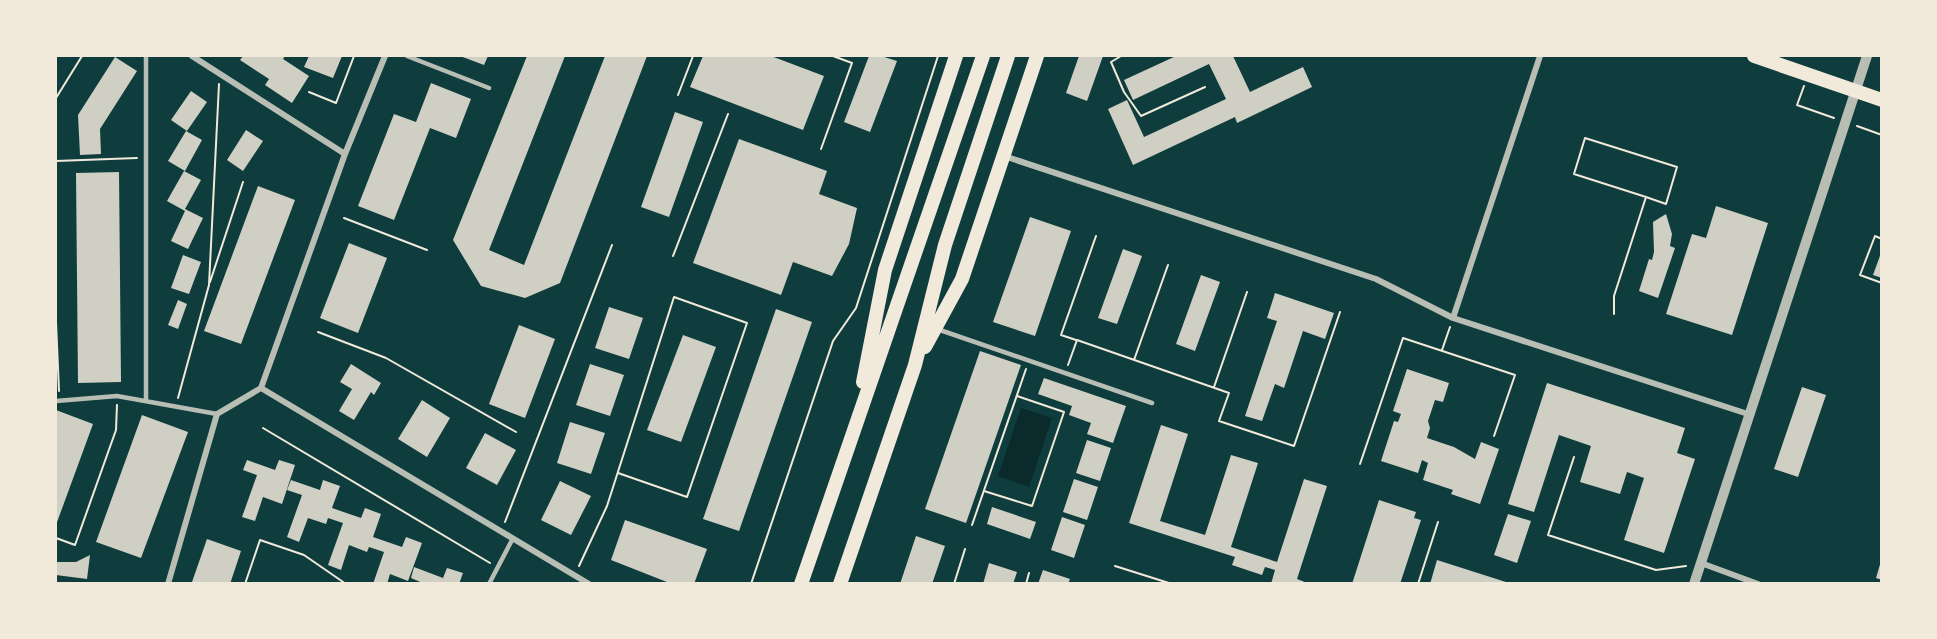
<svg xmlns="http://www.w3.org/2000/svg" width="1937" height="639" viewBox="0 0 1937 639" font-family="'Space Grotesk',sans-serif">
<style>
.water{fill:#0a2a2b}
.building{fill:#cfcfc3}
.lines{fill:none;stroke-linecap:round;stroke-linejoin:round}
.path{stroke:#f1e9da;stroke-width:2}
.service{stroke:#b8beb3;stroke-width:4.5}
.minor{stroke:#b8beb3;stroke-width:6}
.tertiary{stroke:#b8beb3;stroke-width:10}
.primary{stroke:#f1e9da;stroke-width:14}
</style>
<rect width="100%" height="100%" fill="#0f3d3e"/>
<path class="water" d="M1021,408L1052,418L1029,487L998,476Z"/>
<path class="building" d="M243,56H285L283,59L309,76L292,103L265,85L269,79L240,60Z
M309,56H342L333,78L304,67Z
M460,56H488L484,65Z
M527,56H565L489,250L524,265L605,56H647L560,283L525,298L481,286L453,240Z
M703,56H771L824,76L803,130L690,87Z
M869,56H881L897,61L870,132L844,122Z
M1079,56H1103L1087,101L1066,93Z
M1176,56H1233L1250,92L1303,67L1312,87L1237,123L1235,117L1133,165L1108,109L1127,100L1144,137L1226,99L1209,64L1133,100L1124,80Z
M115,57L137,71L100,129L101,154L80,155L78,115Z
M431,83L471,99L456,138L430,128L394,220L358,206L394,114L416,122Z
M191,91L207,102L187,131L171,120Z
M675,112L703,122L669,217L641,207Z
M246,130L263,141L243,171L227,160Z
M186,131L202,140L185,171L168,161Z
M739,139L827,171L819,194L857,208L849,244L832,276L793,262L781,295L693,263Z
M184,171L201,180L185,209L203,218L188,249L171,241L185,211L167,201Z
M119,172L121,382L78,383L76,173Z
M258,186L295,200L241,344L204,331Z
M1716,206L1768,223L1732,335L1666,314L1692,234L1706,238Z
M1666,214L1672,234L1670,246L1675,248L1658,298L1639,291L1649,259L1652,260L1654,252L1653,222Z
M1030,217L1071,231L1035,336L993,322Z
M349,243L387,258L358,333L320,318Z
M1123,249L1142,256L1117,324L1098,318Z
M1881,253L1882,254V278L1873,275Z
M183,255L201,262L189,294L171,288Z
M1201,275L1220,282L1195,351L1176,344Z
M1275,293L1334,313L1325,339L1303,331L1284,388L1275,384L1262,421L1245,416L1277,321L1267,318Z
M178,300L187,304L178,329L168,325Z
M609,307L643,318L629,359L595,348Z
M776,309L812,322L739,531L703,519Z
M519,325L555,339L525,418L489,404Z
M683,335L716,347L681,442L647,430Z
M980,351L1021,365L966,523L925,509Z
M351,364L381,383L374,395L371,392L354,420L339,411L352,389L340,382Z
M590,364L624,375L610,416L576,405Z
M1407,369L1449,383L1443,402L1435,400L1428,421L1430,428L1427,438L1454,447L1475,459L1481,442L1499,449L1480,504L1451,494L1453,490L1423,480L1428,463L1422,460L1418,473L1381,461L1394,421L1398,422L1401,414L1393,411Z
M1044,378L1126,406L1113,443L1087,434L1091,423L1069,415L1072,406L1038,394Z
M1547,383L1685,428L1677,453L1695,459L1664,553L1624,540L1644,478L1627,472L1620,494L1580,482L1591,446L1559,435L1534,512L1508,504Z
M1802,387L1826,395L1798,477L1774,469Z
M422,400L450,418L427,457L398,439Z
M56,410L93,424L56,525Z
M142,415L188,432L141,558L96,542Z
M570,422L605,433L591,474L557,463Z
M1161,425L1188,434L1160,521L1205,535L1231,455L1258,463L1231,547L1277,562L1304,479L1327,486L1297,579L1310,584H1271L1275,570L1265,567L1262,575L1232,565L1235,557L1129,523Z
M485,433L516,450L497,485L466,468Z
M1087,440L1111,448L1100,481L1076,473Z
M247,460L275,470L279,460L295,465L282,504L263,497L255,521L242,517L257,475L243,470Z
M1074,479L1098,487L1087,520L1063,512Z
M291,480L320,490L323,480L340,486L332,508L361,518L365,508L381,514L373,537L402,547L406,537L422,543L408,581L390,574L387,584H373L384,552L369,547L367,552L349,545L341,570L328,565L343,523L328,518L326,524L308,518L299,542L287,537L302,495L287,490Z
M560,481L591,496L571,535L541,520Z
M1379,500L1416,512L1414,518L1421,520L1400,584H1352Z
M992,507L1036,522L1030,539L987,524Z
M1508,514L1531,521L1517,563L1494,555Z
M1062,517L1085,525L1074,558L1051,550Z
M625,520L707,549L694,584H672L611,560Z
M916,536L945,546L932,584H900Z
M207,539L241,551L230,584L192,582Z
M90,555L87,579L56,575V562H76Z
M1437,560L1509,583V584H1430Z
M1881,561H1882V580L1876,578Z
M989,563L1017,572L1013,584H983Z
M414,567L443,578L447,568L463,573L459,584H425L411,578Z
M1043,570L1070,579L1068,584H1038Z"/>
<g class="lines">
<path class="path" d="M1121,56L1111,62L1124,92L1141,116L1205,87
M1804,86L1797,105L1834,118
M309,92L336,103L354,56
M678,95L693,56
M56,98L82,56
M1857,126L1882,135
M821,149L852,63L833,56
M56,161L137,158
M344,218L427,250
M1882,239L1875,236L1860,275L1882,283
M673,256L728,114
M210,282L243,182
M1614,314V296L1646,197L1574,174L1585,138L1677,167L1666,204L1646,197
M56,322L59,391
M318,332L386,358L516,432
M1076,340L1061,335L1096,236
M1442,350L1450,327
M1134,360L1168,265
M1068,365L1077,340L1229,393L1219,421L1294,446L1340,312
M1214,387L1247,292
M178,398L209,285L219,84
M263,428L490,563
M1574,457L1548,535L1656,570L1686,566
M1360,464L1403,338L1515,375L1494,436
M984,491L1032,506L1064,412L1017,396
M505,522L612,245
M972,525L1026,369
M56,538L75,545L116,430L117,405
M579,566L607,506L674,297L747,323L687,497L618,473
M1115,566L1172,584
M245,584L260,540L304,555L346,584
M751,584L833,341L856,308L938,56
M954,584L965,549
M1026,584L1029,573
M1418,584L1438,522"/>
<path class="service" d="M146,56V401
M407,56L489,88
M937,329L1152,403
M56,401L117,396L217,414
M489,584L512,540"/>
<path class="minor" d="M192,56L345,154
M385,56L345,154L261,388L589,584
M1004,156L1376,279L1453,318L1751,415
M1453,318L1540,56
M1701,563L1758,584
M168,584L217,414L261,388"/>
<path class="tertiary" d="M1694,584L1867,56"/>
<path class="primary" d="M1754,56L1882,100
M925,347L962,279L1037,56
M863,382L885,270L956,56
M801,584L983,56
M840,584L915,365L945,245L1008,56"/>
</g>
<rect width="1937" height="639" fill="none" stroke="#f1e9da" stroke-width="114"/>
</svg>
